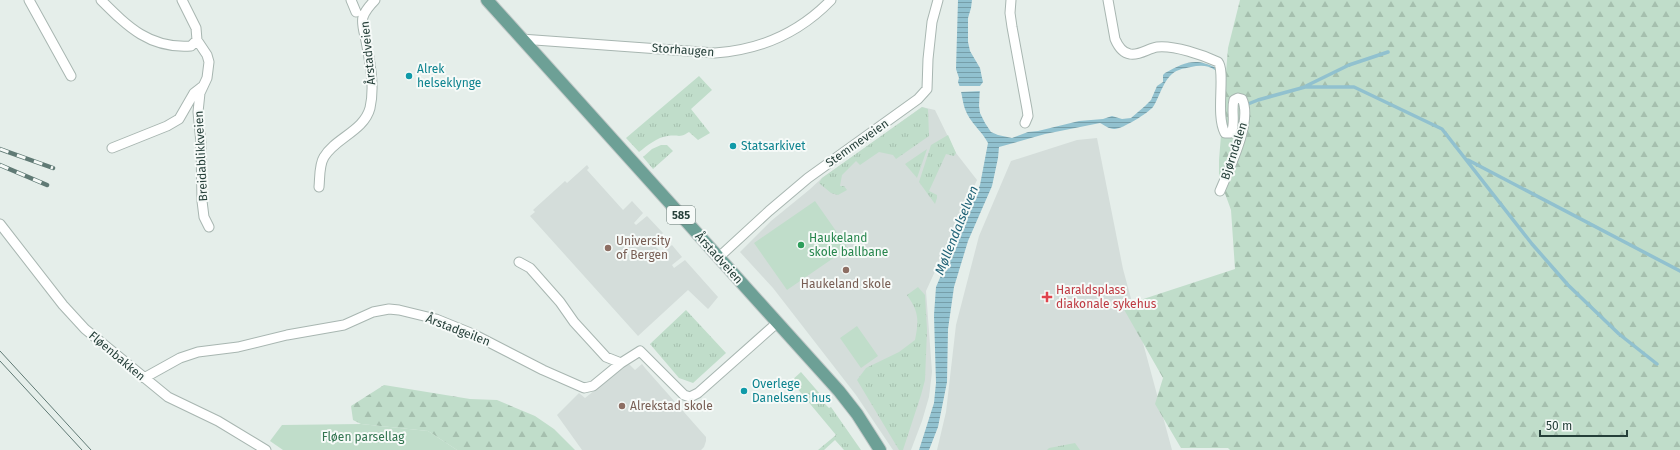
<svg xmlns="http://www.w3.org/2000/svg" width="1680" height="450" viewBox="0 0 1680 450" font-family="'Fira Sans',sans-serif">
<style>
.built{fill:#d4ddda}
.grass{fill:url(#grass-tufts)}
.forest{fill:url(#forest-firs)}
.garden{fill:#c0ddca}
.water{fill:url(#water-rules)}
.pier{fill:#e5eeea}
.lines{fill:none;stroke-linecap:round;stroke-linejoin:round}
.stream{stroke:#91c1cf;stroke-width:3.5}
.minor-casing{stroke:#a8b6b1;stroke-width:11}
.primary-casing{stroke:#c2c9c8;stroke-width:14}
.minor{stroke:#fff;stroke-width:9}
.primary{stroke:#6da096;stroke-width:12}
.tram{stroke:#607a75;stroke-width:1}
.rail-casing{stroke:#607a75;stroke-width:4.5}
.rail{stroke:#f6faf8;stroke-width:3;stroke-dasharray:9;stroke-linecap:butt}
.culture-dot{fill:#0f9aa8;stroke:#f6faf8;stroke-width:1.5}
.leisure-dot{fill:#2e9e5b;stroke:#f6faf8;stroke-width:1.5}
.education-dot{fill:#8d6e63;stroke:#f6faf8;stroke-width:1.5}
.health-dot{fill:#e0444e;stroke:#f6faf8;stroke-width:1.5}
.labels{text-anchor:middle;stroke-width:4;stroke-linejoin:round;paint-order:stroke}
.shield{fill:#f6faf8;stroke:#647772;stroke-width:1}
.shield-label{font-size:11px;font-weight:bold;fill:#253f39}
.street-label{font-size:12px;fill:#253f39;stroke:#f6faf8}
.culture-label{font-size:12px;fill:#0d838f;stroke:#f6faf8;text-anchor:start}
.leisure-label{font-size:12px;fill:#27864d;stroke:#f6faf8;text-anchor:start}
.education-label{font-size:12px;fill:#785e54;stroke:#f6faf8;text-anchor:start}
.health-label{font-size:12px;fill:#be3a42;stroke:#f6faf8;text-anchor:start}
.park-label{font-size:12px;fill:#31744f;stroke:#f6faf8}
.water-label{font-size:13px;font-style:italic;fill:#226478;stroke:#f6faf8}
</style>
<defs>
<pattern id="grass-tufts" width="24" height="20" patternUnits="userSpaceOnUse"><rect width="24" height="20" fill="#c0ddca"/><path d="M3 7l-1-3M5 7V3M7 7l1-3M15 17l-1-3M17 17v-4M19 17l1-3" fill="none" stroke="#a5bfae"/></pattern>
<pattern id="forest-firs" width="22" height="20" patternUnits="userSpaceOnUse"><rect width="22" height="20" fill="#c0ddca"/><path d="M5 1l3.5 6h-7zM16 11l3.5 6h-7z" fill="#a5bfae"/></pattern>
<pattern id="water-rules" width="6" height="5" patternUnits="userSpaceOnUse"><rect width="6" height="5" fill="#91c1cf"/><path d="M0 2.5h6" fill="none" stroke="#769ea9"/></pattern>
</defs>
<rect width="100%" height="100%" fill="#e5eeea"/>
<path class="built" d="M922,107L935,110L956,153L977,180L926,291L932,372L929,397L922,421L911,450H893L856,395L773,288L740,252L771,221L809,190L822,178Z
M1097,138L1123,269L1172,450H937L946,412L956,325L979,236L1011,161L1077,140Z
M587,165L589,168L587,170L623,210L632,201L643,213L634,223L636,225L647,216L663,233L652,243L662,253L672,245L682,257L672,265L674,268L685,260L718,297L709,308L708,309L688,290L638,336L530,216L535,212L533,210L565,181L567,183Z
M629,364L635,370L642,364L645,368L706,437V441L704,447L701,450H582L557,415L579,393L585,398L625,366Z"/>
<path class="grass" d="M699,76L712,90L691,109L710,133L698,140L689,132C678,139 679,134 668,136C657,137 647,146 639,152L626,138Z
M922,107L928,109L929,136L896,159L893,155L879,152L860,165L856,161L842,175L840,186H844L847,190L838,195L831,193L819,183L822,178Z
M948,135L956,153L954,156L946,154L929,191L937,195V198L935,204L919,182L931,145Z
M661,145H667L673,151L653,169L643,157L652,149Z
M927,149L917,178L905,164Z
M918,287L925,295L927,330L925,380L921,395L903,450H899L857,380L866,368L899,352L915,340C919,320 919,312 907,295Z
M686,310L726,353L693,383L679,378L650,344Z
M801,372L827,402L825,404L829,408L831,407L861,450H844L835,440L824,450H818L836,435L791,381Z
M1075,443L1080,450H1047L1049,448Z"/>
<path class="forest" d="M1240,0H1680V450H1230L1228,448H1181L1155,404L1163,378L1122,306L1235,269L1231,210L1219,177V160L1228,48Z
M384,385L470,399L497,400L535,416L554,429L575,450H457L428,431L361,424L353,420L351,406Z"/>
<path class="garden" d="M815,201L848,248L787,290L754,243Z
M857,326L878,356L861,368L840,338Z
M361,424L428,431L457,450H283L270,441L282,425Z"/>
<path class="water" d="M958,0H972L971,8L968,18V42L970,51L980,68L982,78L983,82L980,86L979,106L980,113L985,123L991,132L998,135L1012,138L1028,132L1038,131L1079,121L1103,119L1112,116L1122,119L1131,118L1145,106L1151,100L1157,86L1163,82V75L1165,73C1184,63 1195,57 1216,68L1215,70C1208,65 1200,65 1191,67C1188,68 1183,68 1179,70C1164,75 1161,95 1153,107C1148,113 1121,130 1114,129C1109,129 1104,125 1100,123L1045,134L999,147L998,158L992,186L968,241L954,287L948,329L947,382L938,427L929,450H919L934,403L936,383L934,315L936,287L980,185L988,143C982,131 970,123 965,109C962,100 962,91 958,82L959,78L956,69Z"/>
<path class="pier" d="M958,86H982V91L960,92Z"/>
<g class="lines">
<path class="stream" d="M1306,86L1349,65L1388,52
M1248,104L1258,100L1305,87H1354L1442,129L1532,244L1568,285L1619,334L1657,364
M1468,160L1680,271"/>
<g class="minor-casing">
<path id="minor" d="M29,0L71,76
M101,0C128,27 150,49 191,46L197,40L196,28L182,0
M351,0L356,12
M1011,0L1010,13L1012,27L1027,109L1028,116L1025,123
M1108,0L1115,39C1118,46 1123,53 1130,54C1139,56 1149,48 1157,47C1174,45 1203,55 1218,62C1226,72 1215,115 1225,133H1231C1236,123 1231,111 1234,100L1238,98L1242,99C1253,121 1229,169 1220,191
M521,39L715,53C760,50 799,33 831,0
M197,40L207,55L209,62L207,78L200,93L198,112L201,143L202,201L204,217L209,227
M112,148L167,126L179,119L194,93L203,86
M319,187C320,177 319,165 324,157C335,138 364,131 370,108C375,86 370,63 366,41C365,35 361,24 363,17C365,11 371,4 375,0
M0,224L63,305L85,329L168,397L218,421L266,450
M719,257L769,211L808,178L918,99L927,89L928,59L932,22L938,0
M519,262L530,268L560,302L574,322L606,357L621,363L640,351L684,395L690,397L698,393L778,322
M144,378L180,358L198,352L238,347L287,335L344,325L373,312L389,309L399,310L436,319L473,334L543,370L584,388L593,386L621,363"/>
</g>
<g class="primary-casing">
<path id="primary" d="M487,0L839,391L857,414L880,450"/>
</g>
<use href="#minor" class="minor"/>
<use href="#primary" class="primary"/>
<path class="tram" d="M0,351L91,450
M0,361L82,450"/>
<g class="rail-casing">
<path id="rail" d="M0,149L53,168
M0,165L47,185"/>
</g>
<use href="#rail" class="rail"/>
</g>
<g class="culture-dot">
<circle cx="409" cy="76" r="4"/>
<circle cx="733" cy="146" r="4"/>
<circle cx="744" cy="391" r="4"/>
</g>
<circle class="leisure-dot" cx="801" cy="245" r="4"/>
<g class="education-dot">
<circle cx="608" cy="248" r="4"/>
<circle cx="846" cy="270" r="4"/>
<circle cx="622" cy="406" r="4"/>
</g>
<path class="health-dot" d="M1045 291h4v4h4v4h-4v4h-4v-4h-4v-4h4z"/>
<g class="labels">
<rect class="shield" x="667" y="206" width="28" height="18" rx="3"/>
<g class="shield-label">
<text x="681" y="219">585</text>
</g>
<g class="street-label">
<text transform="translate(683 50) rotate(4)" y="4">Storhaugen</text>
<text transform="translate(368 53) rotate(-96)" y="4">Årstadveien</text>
<text transform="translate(857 143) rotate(-35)" y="4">Stemmeveien</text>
<text transform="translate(1234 151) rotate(-72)" y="4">Bjørndalen</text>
<text transform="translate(201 156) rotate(-93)" y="4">Breidablikkveien</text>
<text transform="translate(719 258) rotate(48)" y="4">Årstadveien</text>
<text transform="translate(458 330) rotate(21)" y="4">Årstadgeilen</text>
<text transform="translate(117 356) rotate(40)" y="4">Fløenbakken</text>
</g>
<g class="culture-label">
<text x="417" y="73">Alrek<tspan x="417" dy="14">helseklynge</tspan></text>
<text x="741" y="150">Statsarkivet</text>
<text x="752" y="388">Overlege<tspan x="752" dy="14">Danelsens hus</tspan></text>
</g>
<g class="leisure-label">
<text x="809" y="242">Haukeland<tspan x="809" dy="14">skole ballbane</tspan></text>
</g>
<g class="education-label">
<text x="616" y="245">University<tspan x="616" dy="14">of Bergen</tspan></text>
<text x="846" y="288" text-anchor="middle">Haukeland skole</text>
<text x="630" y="410">Alrekstad skole</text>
</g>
<g class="health-label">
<text x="1056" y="294">Haraldsplass<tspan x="1056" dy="14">diakonale sykehus</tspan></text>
</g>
<g class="park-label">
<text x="363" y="441">Fløen parsellag</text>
</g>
<g class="water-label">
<text transform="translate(956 230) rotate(-68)" y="5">Møllendalselven</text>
</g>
</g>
<path d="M1540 430v6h87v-6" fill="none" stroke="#253f39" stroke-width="2"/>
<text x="1546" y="430" font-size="12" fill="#253f39" stroke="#f6faf8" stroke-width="3" paint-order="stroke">50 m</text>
</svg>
